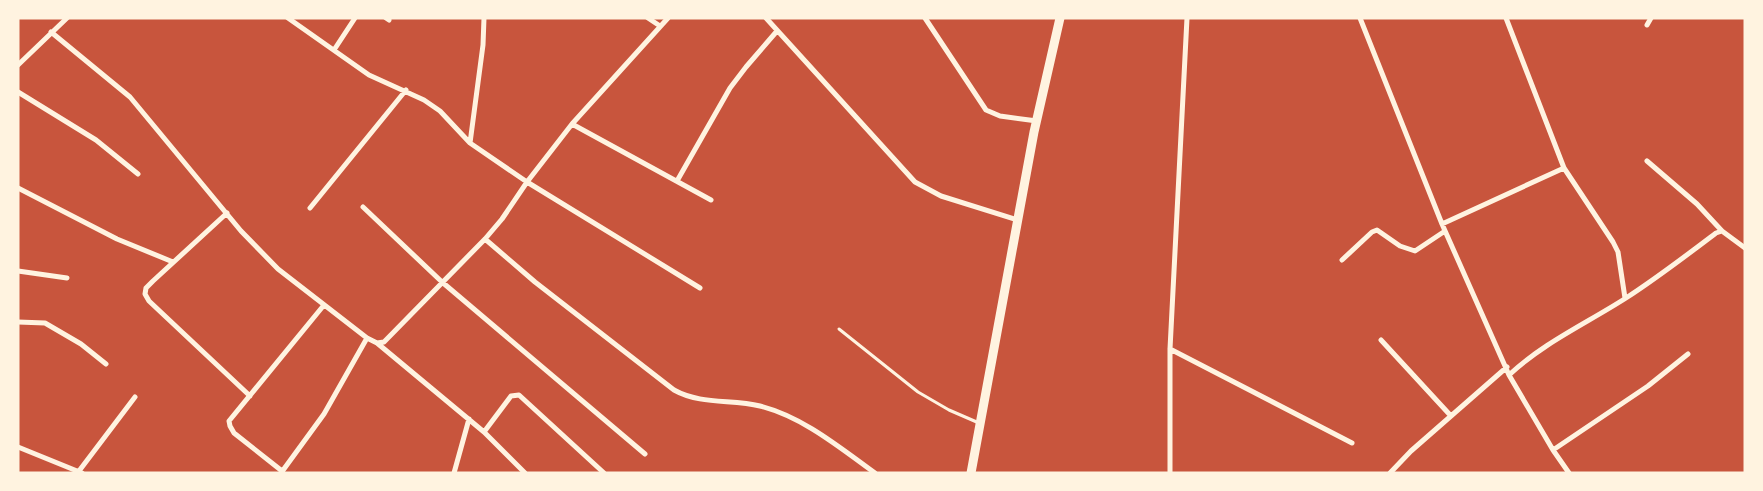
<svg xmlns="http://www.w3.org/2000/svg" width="1763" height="491" viewBox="0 0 1763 491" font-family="'Titillium Web',sans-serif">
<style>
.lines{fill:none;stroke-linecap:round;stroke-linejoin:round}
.service{stroke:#fff3e0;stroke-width:3}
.minor{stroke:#fff3e0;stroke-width:5}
.trunk{stroke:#fff3e0;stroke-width:9}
</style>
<rect width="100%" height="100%" fill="#c8553d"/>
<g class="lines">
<path class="service" d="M839,329L918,392L949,410L979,423"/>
<path class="minor" d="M288,18L369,75L424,100L440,111L470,143L527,182L700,288
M386,18L389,20
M648,18L660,26
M766,18L915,182L941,196L1018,220
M925,18L986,110L1000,116L1037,121
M1360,18L1442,224L1509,375L1553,450L1569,473
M1647,25L1651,18
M51,32L130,97L241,231L278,269L367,338L377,343L384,342L485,239L502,219L527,182L572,124L668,18
M334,50L355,18
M18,65L67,18
M18,92L96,140L138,174
M572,124L711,200
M470,143L483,45L484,18
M1647,161L1697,204L1722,231
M1564,168L1613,242L1618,252L1625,298
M677,181L730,88L746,67L777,31
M18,188L117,239L173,262
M363,207L442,282L645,454
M310,208L406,90
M227,213L153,281L146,288L145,294L149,301L250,396
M1442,224L1564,168L1506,18
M485,239L535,282L674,390C701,405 731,399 760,406C803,417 839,447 875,473
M1342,260L1372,232L1377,230L1400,246L1415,251L1445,231
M18,271L67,278
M18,322L45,323L81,344L106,364
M1381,340L1451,416
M377,343L484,432L525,473
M1170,349L1352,443
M1509,375C1543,343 1587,323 1626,298C1657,278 1687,255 1716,233L1722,231L1745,248
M484,432L511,396L519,395L604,473
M18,447L82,473
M1553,450L1648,386L1688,354
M79,471L135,397
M282,471L234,433L230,426L229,421L324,305
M281,473L324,414L367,338
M454,473L469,419
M1170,473V349L1187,18
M1390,473L1411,451L1507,367"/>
<path class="trunk" d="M971,473L1034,132L1060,18"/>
</g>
<rect width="1763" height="491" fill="none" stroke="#fff3e0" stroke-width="39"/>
</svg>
